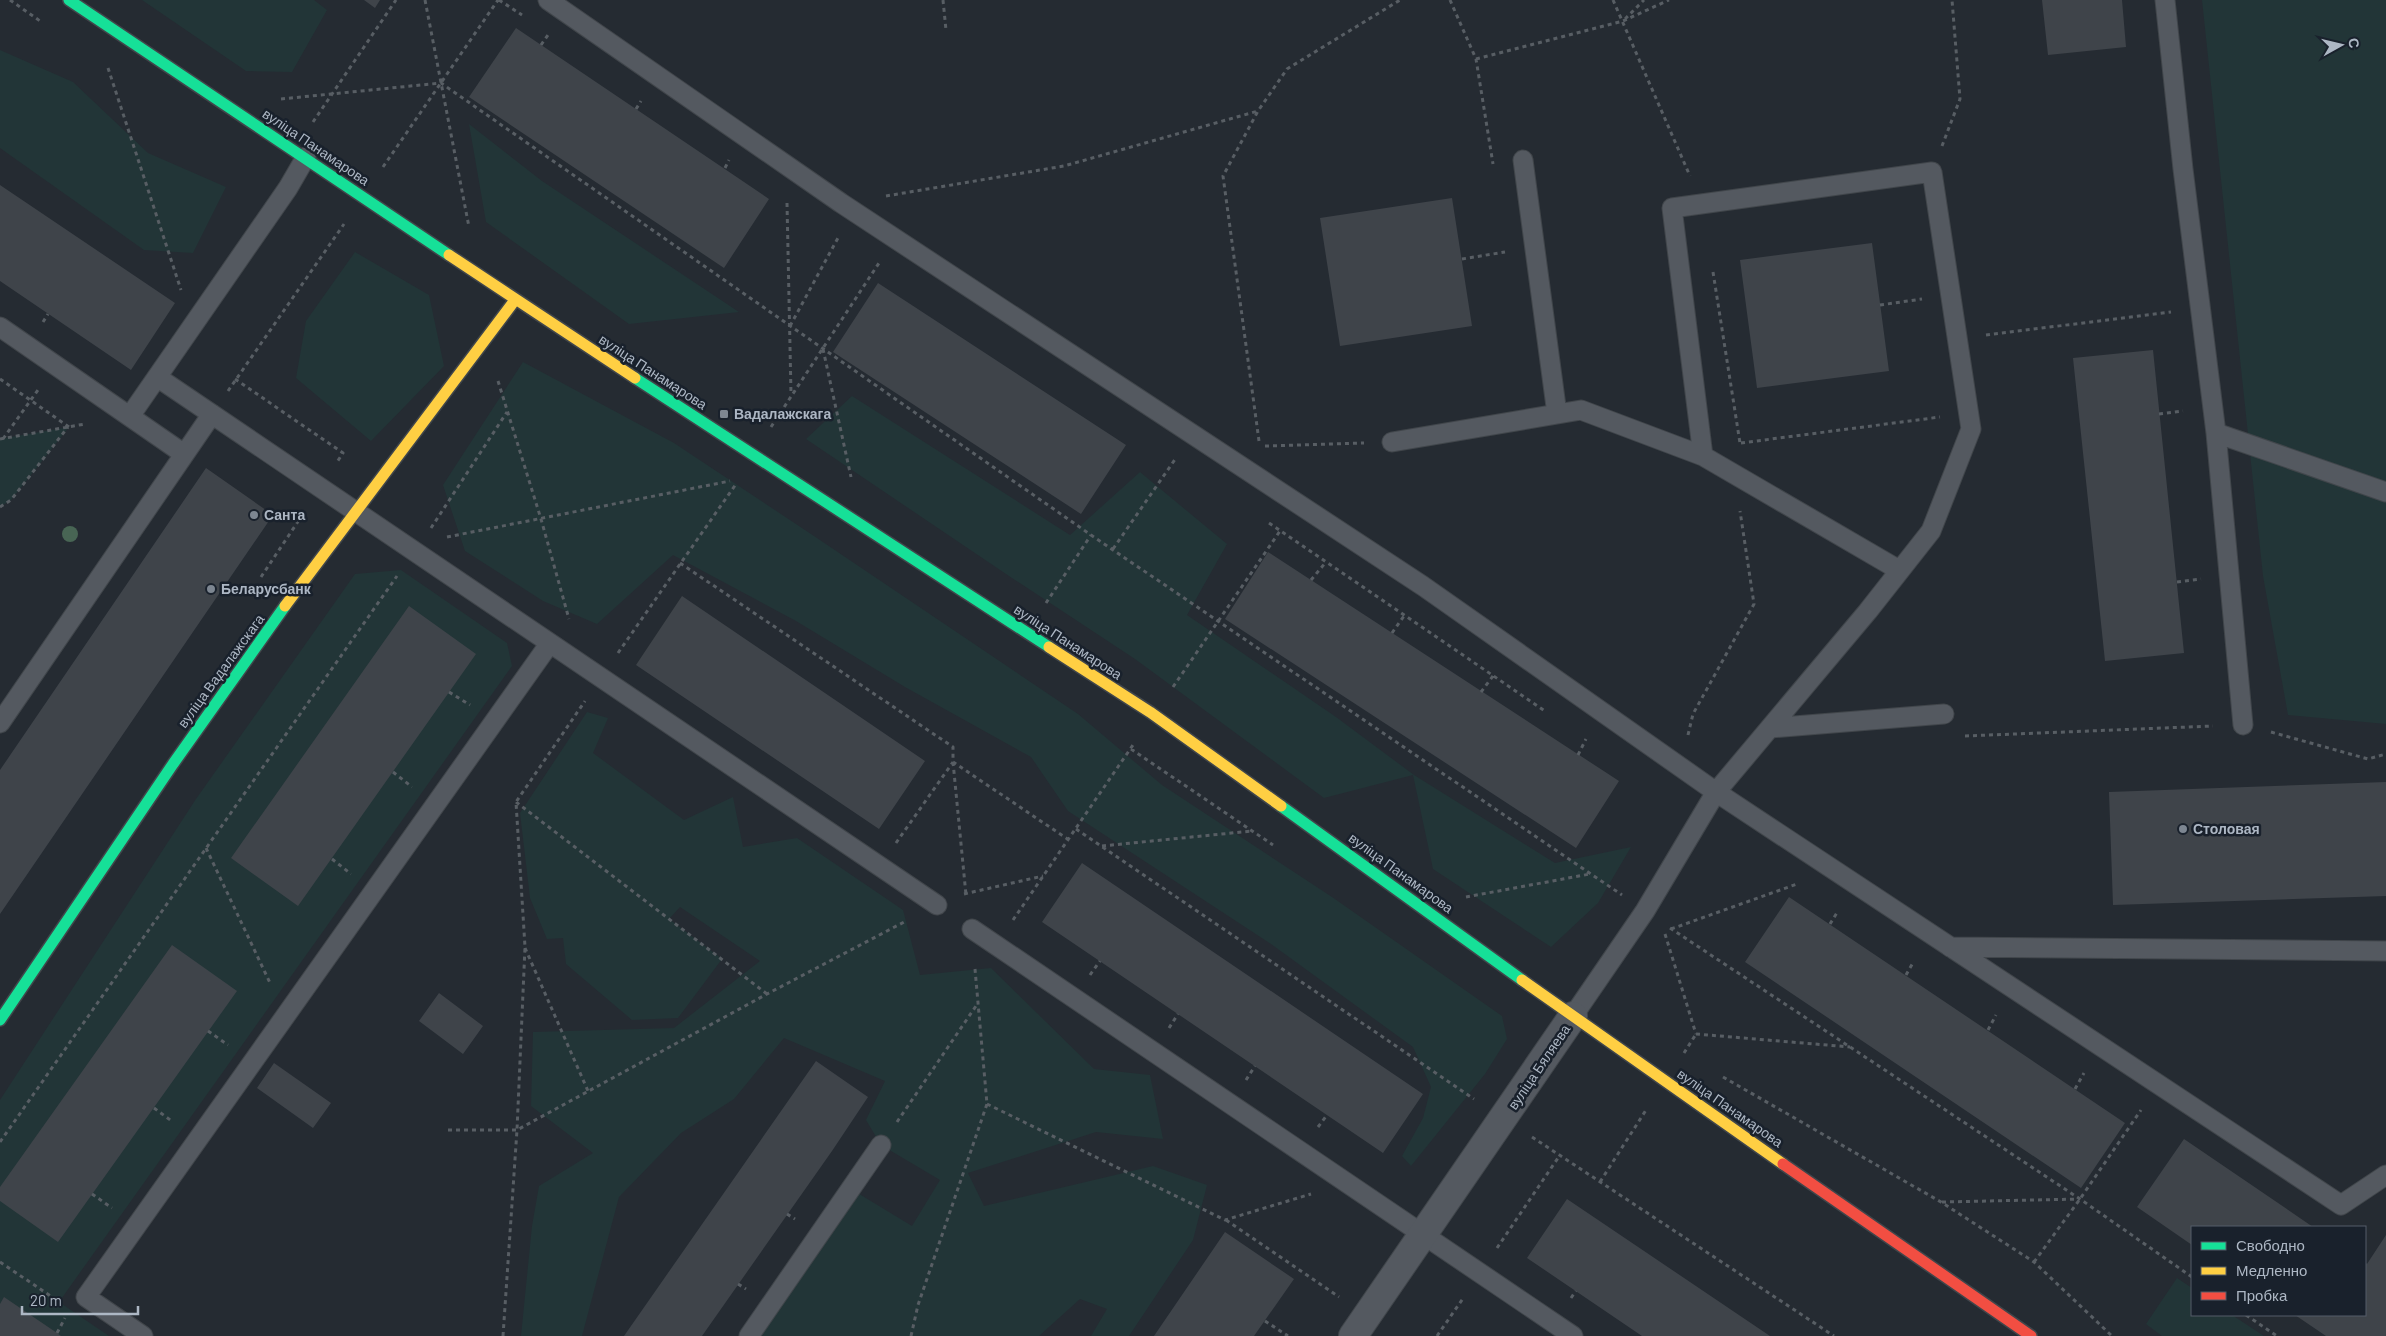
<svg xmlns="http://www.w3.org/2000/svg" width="2386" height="1336" viewBox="0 0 2386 1336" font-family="Barlow,sans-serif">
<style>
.green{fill:#223537}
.building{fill:#3f444a}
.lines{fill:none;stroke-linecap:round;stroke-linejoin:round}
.lane-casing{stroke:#41464b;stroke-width:21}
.street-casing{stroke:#41464b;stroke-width:30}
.fast-casing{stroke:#41464b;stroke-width:14}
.slow-casing{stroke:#41464b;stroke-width:14}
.jam-casing{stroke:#41464b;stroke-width:14}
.path{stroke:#585e64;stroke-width:3;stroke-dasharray:4 4;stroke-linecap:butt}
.lane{stroke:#545960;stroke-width:19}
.street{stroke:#545960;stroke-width:28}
.fast{stroke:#16e098;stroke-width:11}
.slow{stroke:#ffcf43;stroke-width:11}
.jam{stroke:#f24e42;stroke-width:11}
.tree{fill:#486554}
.poi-dot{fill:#7d8691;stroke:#19212c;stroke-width:2}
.labels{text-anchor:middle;stroke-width:5;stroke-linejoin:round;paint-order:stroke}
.street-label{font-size:14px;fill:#adb7c4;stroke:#19212c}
.poi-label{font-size:14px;font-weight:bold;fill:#adb7c4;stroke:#19212c;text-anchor:start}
</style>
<rect width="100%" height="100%" fill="#252b32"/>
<path class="green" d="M142,0H314L327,10L292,72L246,71Z
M2202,0H2386V724L2288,715L2263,576Z
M0,50L73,82L148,153L226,187L193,253L144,250L0,148Z
M469,124L542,181L739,312L629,324L486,222Z
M355,252L429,295L444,366L371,441L296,378L306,321Z
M523,362L674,443L811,534L1078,714L1162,785L1332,897L1502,1016L1507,1039L1485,1074L1411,1166L1402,1156L1423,1118L1431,1087L1413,1047L1271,944L1068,811L1031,757L905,687L796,621L673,555L597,624L543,601L465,551L443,485Z
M852,396L1070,535L1140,472L1227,544L1187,615L1336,717L1414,775L1555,863L1631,847L1598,903L1551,947L1433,869L1413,775L1324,798L1135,659L1009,576L806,439Z
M69,427L11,500L0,507V439Z
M401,570L507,643L512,666L59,1302L109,1336H0V1100L196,799L355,574Z
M587,712L608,718L593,753L684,820L733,797L743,847L797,838L903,910L920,975L991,968L1094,1069L1150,1075L1163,1139L1096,1132L968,1173L984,1206L1153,1166L1207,1185L1193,1240L1129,1336H1091L1107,1309L1080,1299L1039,1336H749L851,1189L912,1226L940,1180L881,1145L866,1120L885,1081L784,1038L734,1099L681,1133L619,1197L582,1336H521L532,1226L539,1186L593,1153L531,1106L533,1032L674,1028L760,961L680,907L669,919L722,959L678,1018L632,1020L566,964L563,938L547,939L530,898L520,813Z
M2177,1278L2192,1288V1315H2232L2264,1336H2162L2146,1324Z"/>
<path class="building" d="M364,0H380L375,8Z
M2042,0H2122L2126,47L2048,55Z
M516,28L769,199L724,268L469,97Z
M0,185L175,303L131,370L0,281Z
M1452,198L1472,326L1340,346L1320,218Z
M1872,243L1889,371L1757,388L1740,260Z
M878,283L1126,445L1081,514L833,352Z
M2153,350L2184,653L2105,661L2073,358Z
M206,468L273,515L0,914V770Z
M1268,552L1619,781L1576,848L1225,619Z
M682,596L925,761L879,829L636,665Z
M409,606L476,654L298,906L231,858Z
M2386,782V896L2113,905L2109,792Z
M1082,863L1423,1094L1383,1153L1042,922Z
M1789,897L2125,1123L2081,1188L1745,962Z
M172,945L237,991L58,1242L0,1201V1187Z
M439,993L483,1026L463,1054L419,1021Z
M816,1061L868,1097L832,1151L702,1336H624Z
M274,1063L331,1103L313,1128L257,1088Z
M2184,1139L2281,1205L2313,1227H2192V1245L2137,1207Z
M1567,1199L1770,1336H1642L1527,1258Z
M1225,1232L1294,1279L1254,1336H1154Z
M2386,1235V1336H2326L2295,1315H2365V1262L2367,1264Z
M4,1297L57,1333L61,1336H0V1304Z"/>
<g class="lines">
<g class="lane-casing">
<path id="lane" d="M548,0L841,203L1423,586L1716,792L2341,1205L2386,1175
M2165,0L2183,169L2216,433L2243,725
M1523,160L1557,414
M0,327L184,454
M157,377L937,905
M130,416L288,188L306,157
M2216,433L2386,492
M1392,442L1581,410L1703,456L1899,570
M0,723L212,414
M1770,728L1944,714
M972,929L1573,1336
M1950,947L2386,951
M1573,1016L1645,911L1716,792L1868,611L1931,531L1971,429L1932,172L1672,208L1703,456
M143,1336L86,1297L550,643
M749,1336L881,1145"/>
</g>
<g class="street-casing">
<path id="street" d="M1353,1336L1573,1016"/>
</g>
<g class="fast-casing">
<path id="fast" d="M69,0L449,255
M635,378L1049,647
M1281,806L1522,980
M0,1020L173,764L285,606"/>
</g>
<g class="slow-casing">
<path id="slow" d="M449,255L635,378
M285,606L515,300
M1049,647L1150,712L1281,806
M1522,980L1783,1164"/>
</g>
<g class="jam-casing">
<path id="jam" d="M1783,1164L2031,1336"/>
</g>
<path class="path" d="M10,0L40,21
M425,0L469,227
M499,0L522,15
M943,0L946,30
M1450,0L1476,59L1493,164
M1613,0L1690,176
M1625,19L1644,0
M541,45L548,35
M1476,59L1623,21L1669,0
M108,68L181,290
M281,99L441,83L1091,535L1622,895
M636,109L641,101
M313,122L396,0
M1942,146L1960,99L1952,0
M383,167L498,0
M725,168L729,160
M886,196L1064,166L1258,111
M787,203L791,394
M1462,259L1505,252
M1713,272L1740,443
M1880,305L1922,299
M43,322L48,314
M790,326L839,236
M1986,335L2171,312
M823,349L851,477
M0,379L69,427
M235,379L343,453L337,462
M498,381L541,519L569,619
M228,391L344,224
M2159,414L2183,411
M771,427L879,263
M0,439L85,424
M3,439L38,390
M1259,441L1223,176L1258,111L1287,69L1400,0
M1741,443L1940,417
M1265,446L1364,443
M0,507L11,500L68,427
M1269,523L1545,711
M431,528L507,412
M447,537L730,481
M1113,549L1176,458
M680,563L953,747V762L1069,840
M261,577L305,511
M1311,580L1326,562
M2177,582L2201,579
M1046,603L1091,535
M1392,633L1404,616
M618,653L736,484
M1173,687L1280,531
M449,692L470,705
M1481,692L1493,676
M2271,732L2368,759L2386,754
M1688,735L1693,714L1754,604L1740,511
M1965,736L2213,726
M1131,749L1273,845
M1578,755L1586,739
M953,762L966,895
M393,772L412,787
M516,802L767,994
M1076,829L1474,1099
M896,843L953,762
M1102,846L1252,831
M206,848L271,985
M332,859L351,874
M964,894L1043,876
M1466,897L1590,874
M1013,920L1135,742
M1830,924L1838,911
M1670,928L2080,1199L2192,1277
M1671,929L1797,884
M1665,934L1696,1034
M525,948L588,1091
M1090,975L1100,961
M1906,975L1914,961
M1169,1028L1178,1014
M1988,1030L1996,1015
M208,1031L228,1045
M1696,1034L1850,1047
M1684,1053L1696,1034
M1723,1077L1941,1202L2034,1262L2112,1336
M1246,1080L1255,1066
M2075,1089L2084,1073
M987,1104L1225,1220L1311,1194
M154,1108L173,1122
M897,1122L978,1003
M1318,1127L1327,1115
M448,1130H517L767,994L906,921
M1532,1137L1834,1336
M0,1142L397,576
M1600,1182L1646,1110
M92,1194L112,1208
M1942,1202L2080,1199
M787,1214L795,1219
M1226,1220L1339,1297
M1497,1248L1560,1155
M0,1262L58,1301
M2034,1262L2080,1199L2141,1110
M738,1284L746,1289
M1571,1298L1576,1291
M2246,1315L2277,1336
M1265,1321L1288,1336
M57,1333L65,1318
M503,1336L517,1130L525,947L516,802L585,701
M911,1336L918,1305L987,1104L975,969
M1437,1336L1464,1297"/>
<use href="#lane" class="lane"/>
<use href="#street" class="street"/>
<use href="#fast" class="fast"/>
<use href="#slow" class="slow"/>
<use href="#jam" class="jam"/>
</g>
<circle class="tree" cx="70" cy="534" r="8"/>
<g class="poi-dot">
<rect x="719" y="409" width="10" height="10" rx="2.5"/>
<circle cx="254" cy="515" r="5"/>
<circle cx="211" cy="589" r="5"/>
<circle cx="2183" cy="829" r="5"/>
</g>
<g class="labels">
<g class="street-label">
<text transform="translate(316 147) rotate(34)" y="5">вуліца Панамарова</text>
<text transform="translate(653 372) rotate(33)" y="5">вуліца Панамарова</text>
<text transform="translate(1068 642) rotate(33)" y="5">вуліца Панамарова</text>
<text transform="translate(221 671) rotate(-54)" y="5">вуліца Вадалажскага</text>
<text transform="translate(1401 873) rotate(36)" y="5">вуліца Панамарова</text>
<text transform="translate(1539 1067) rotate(-56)" y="5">вуліца Бяляева</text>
<text transform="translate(1730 1108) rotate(35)" y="5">вуліца Панамарова</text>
</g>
<g class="poi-label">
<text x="734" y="419">Вадалажскага</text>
<text x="264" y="520">Санта</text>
<text x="221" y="594">Беларусбанк</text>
<text x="2193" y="834">Столовая</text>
</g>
</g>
<rect x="2191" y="1226" width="175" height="90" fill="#19212c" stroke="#545d69"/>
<rect x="2201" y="1242" width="25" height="8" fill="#16e098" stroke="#545d69"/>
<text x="2236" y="1251" font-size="15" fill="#adb7c4">Свободно</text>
<rect x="2201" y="1267" width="25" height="8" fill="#ffcf43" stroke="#545d69"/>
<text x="2236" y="1276" font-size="15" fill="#adb7c4">Медленно</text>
<rect x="2201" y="1292" width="25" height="8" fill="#f24e42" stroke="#545d69"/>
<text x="2236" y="1301" font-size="15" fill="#adb7c4">Пробка</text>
<g transform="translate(2341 45) rotate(82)" stroke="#19212c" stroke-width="4" paint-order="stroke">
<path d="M0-4L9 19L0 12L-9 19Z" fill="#adb7c4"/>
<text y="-8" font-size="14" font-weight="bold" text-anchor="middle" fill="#adb7c4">С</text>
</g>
<path d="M22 1306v8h116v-8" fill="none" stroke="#adb7c4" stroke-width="2.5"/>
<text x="30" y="1306" font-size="15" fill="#adb7c4" stroke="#19212c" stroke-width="4" paint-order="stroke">20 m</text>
</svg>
